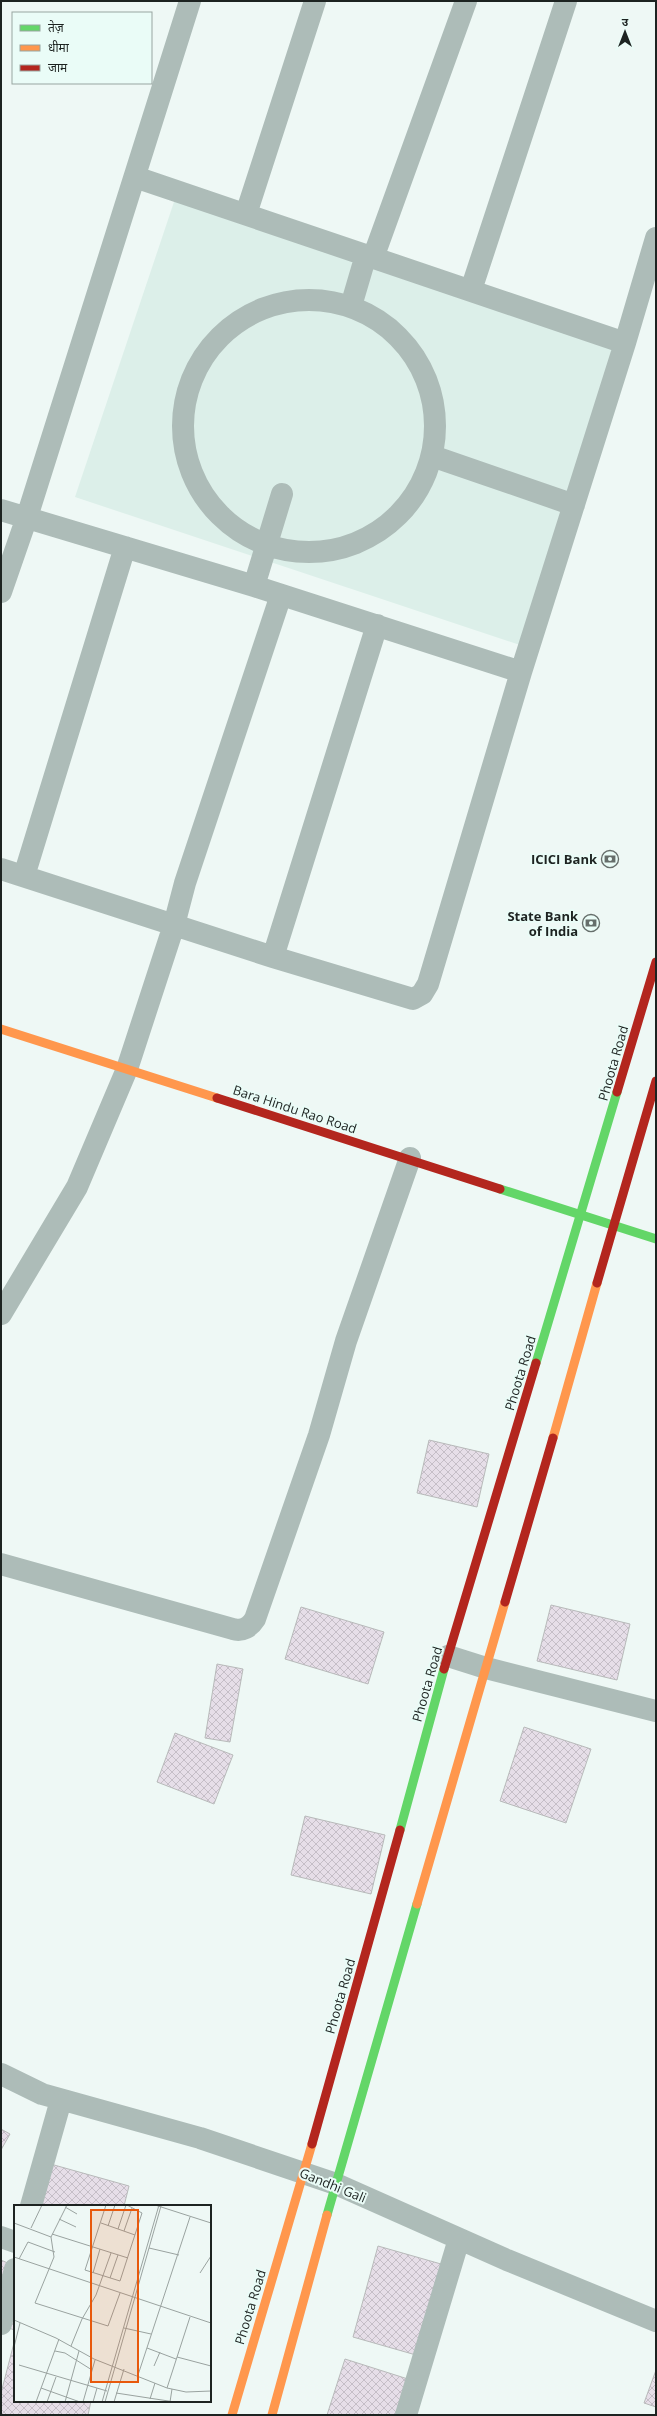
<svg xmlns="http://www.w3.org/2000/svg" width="657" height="2416" viewBox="0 0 657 2416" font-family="'Open Sans','Noto Sans Devanagari',sans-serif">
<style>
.built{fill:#dcefe9}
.building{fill:url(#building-cross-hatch);stroke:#b8baba}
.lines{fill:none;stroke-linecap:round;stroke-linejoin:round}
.street{stroke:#adbcb8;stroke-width:22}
.fast{stroke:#63d668;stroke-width:9}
.slow{stroke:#ff974d;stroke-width:9}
.jam{stroke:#b3261e;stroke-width:9}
.labels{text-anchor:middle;stroke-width:4;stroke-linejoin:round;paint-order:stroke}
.poi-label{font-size:13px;font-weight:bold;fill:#1d2321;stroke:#eafcf7;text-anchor:end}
.street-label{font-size:13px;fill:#1d2321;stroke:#eafcf7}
.inset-road{fill:none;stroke:#9aa3a0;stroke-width:1}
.view{fill:#e8590c;fill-opacity:0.15;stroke:#e8590c;stroke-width:2}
.inset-edge{fill:none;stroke:#1d2321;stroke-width:2}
</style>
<defs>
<pattern id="building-cross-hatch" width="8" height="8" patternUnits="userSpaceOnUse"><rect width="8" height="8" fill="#e6dee8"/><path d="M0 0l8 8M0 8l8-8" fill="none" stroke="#c5bec7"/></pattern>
</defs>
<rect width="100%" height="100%" fill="#eef8f5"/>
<path class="built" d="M177,193L625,343L523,646L75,497Z"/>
<path class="building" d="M429,1440L489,1454L477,1507L417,1493Z
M551,1605L630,1624L617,1680L537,1661Z
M301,1607L384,1632L368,1684L285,1659Z
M217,1664L243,1669L230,1742L205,1738Z
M524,1727L591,1749L566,1823L500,1801Z
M175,1733L233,1755L214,1804L157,1782Z
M305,1816L385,1835L371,1894L291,1875Z
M1,2129L10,2134L1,2150Z
M47,2163L129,2186L124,2206H35Z
M378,2246L441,2264L416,2355L353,2337Z
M1,2260L12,2265L1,2294Z
M15,2294V2330L5,2327Z
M15,2339V2401H91L88,2415H1V2393Z
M345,2359L411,2380L400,2415H327Z
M656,2370V2407L644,2403Z"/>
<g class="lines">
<path class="street" d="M135,177L625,343
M246,214L315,1
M373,258L466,1
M471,290L566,1
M183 426a126 126 0 1 1 252 0a126 126 0 1 1-252 0Z
M351,306L366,255
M432,456L574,505
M1,510L254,586L521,672
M254,586L282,494
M1,592L27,517L190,1
M1,869L273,957L413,999L422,994L428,984L521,672L625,343L656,238
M24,876L125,547
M273,957L377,625
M1,1314L77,1187L127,1069L174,925L185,883L281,595
M1,1564L233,1629C242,1632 250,1627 255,1619L319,1435L346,1341L410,1158
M448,1656L486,1668L656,1711
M1,2074L42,2094L200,2138L336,2184L507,2260L656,2321
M31,2206L61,2100
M1,2237L15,2242
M1,2324L15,2269
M406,2415L459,2239"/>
<path class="fast" d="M500,1189L656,1239
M536,1363L617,1092
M400,1830L444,1669
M327,2215L417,1904"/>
<path class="slow" d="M1,1029L217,1098
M553,1438L597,1283
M417,1904L505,1602
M232,2415L312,2144
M272,2415L327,2215"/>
<path class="jam" d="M617,1092L656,962
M217,1098L500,1189
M597,1283L656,1081
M505,1602L553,1438
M444,1669L536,1363
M312,2144L400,1830"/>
</g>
<defs>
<g id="bank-ring" transform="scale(0.9)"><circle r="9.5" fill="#eafcf7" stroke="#666e6b" stroke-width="1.5"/><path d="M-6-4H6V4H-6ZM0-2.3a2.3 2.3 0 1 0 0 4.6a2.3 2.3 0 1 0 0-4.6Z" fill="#666e6b"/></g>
</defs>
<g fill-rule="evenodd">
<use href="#bank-ring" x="610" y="859"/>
<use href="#bank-ring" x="591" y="923"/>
</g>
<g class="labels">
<g class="poi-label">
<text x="597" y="864">ICICI Bank</text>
<text x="578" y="921">State Bank<tspan x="578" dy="15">of India</tspan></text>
</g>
<g class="street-label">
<text transform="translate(613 1063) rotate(-74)" y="5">Phoota Road</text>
<text transform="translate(295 1109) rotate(18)" y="5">Bara Hindu Rao Road</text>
<text transform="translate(520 1373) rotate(-73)" y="5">Phoota Road</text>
<text transform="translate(427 1684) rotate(-74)" y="5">Phoota Road</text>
<text transform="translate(340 1996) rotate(-74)" y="5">Phoota Road</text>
<text transform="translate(333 2185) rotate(22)" y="5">Gandhi Gali</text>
<text transform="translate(250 2307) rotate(-73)" y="5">Phoota Road</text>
</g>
</g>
<g transform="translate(14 2205)">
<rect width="197" height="197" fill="#eef8f5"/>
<path class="inset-road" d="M53,0L37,32L40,52L21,98L94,121L106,88M92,0L71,65L106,76L128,8L113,0M141,0L197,18M51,2L63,9M45,14L62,22M0,18L37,32M87,18L121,30M94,21L101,0M17,23L28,0M104,24L112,0M110,26L118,3M38,29L114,53M135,43L165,50M0,52L197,118M5,54L14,37L41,47M79,68L86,44M186,68L197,51M96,73L104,50M0,115L42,133L80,154L153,183L172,187L197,186M110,123L137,129M57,141L68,114L82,90L97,48M0,142L6,118M133,143L162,154M41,146L51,148L78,165M163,152L197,161M5,160L93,186M140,161L146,147M124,170L176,12M27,183L66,197M153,183L176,112M102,188L161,197M136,194L141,178M22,197L45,134M33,197L42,172M51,197L65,146M69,197L81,155M79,197L83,183M88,197L145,0M91,197L147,1M100,197L110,164M156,197L158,184"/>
<path class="view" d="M77,5H124V177H77Z"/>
<rect width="197" height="197" class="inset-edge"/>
</g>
<rect width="657" height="2416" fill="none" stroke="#1d2321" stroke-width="4"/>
<rect x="12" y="12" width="140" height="72" fill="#eafcf7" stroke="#98a5a1"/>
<rect x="20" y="25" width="20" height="6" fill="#63d668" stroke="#98a5a1"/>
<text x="48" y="32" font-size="12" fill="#1d2321">तेज़</text>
<rect x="20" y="45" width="20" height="6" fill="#ff974d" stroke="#98a5a1"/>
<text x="48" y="52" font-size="12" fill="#1d2321">धीमा</text>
<rect x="20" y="65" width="20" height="6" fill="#b3261e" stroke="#98a5a1"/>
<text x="48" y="72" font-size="12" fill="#1d2321">जाम</text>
<g transform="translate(625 32)" stroke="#eafcf7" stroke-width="3" paint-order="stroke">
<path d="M0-3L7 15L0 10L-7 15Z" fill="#1d2321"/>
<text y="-6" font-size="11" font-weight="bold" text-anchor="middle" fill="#1d2321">उ</text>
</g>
</svg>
